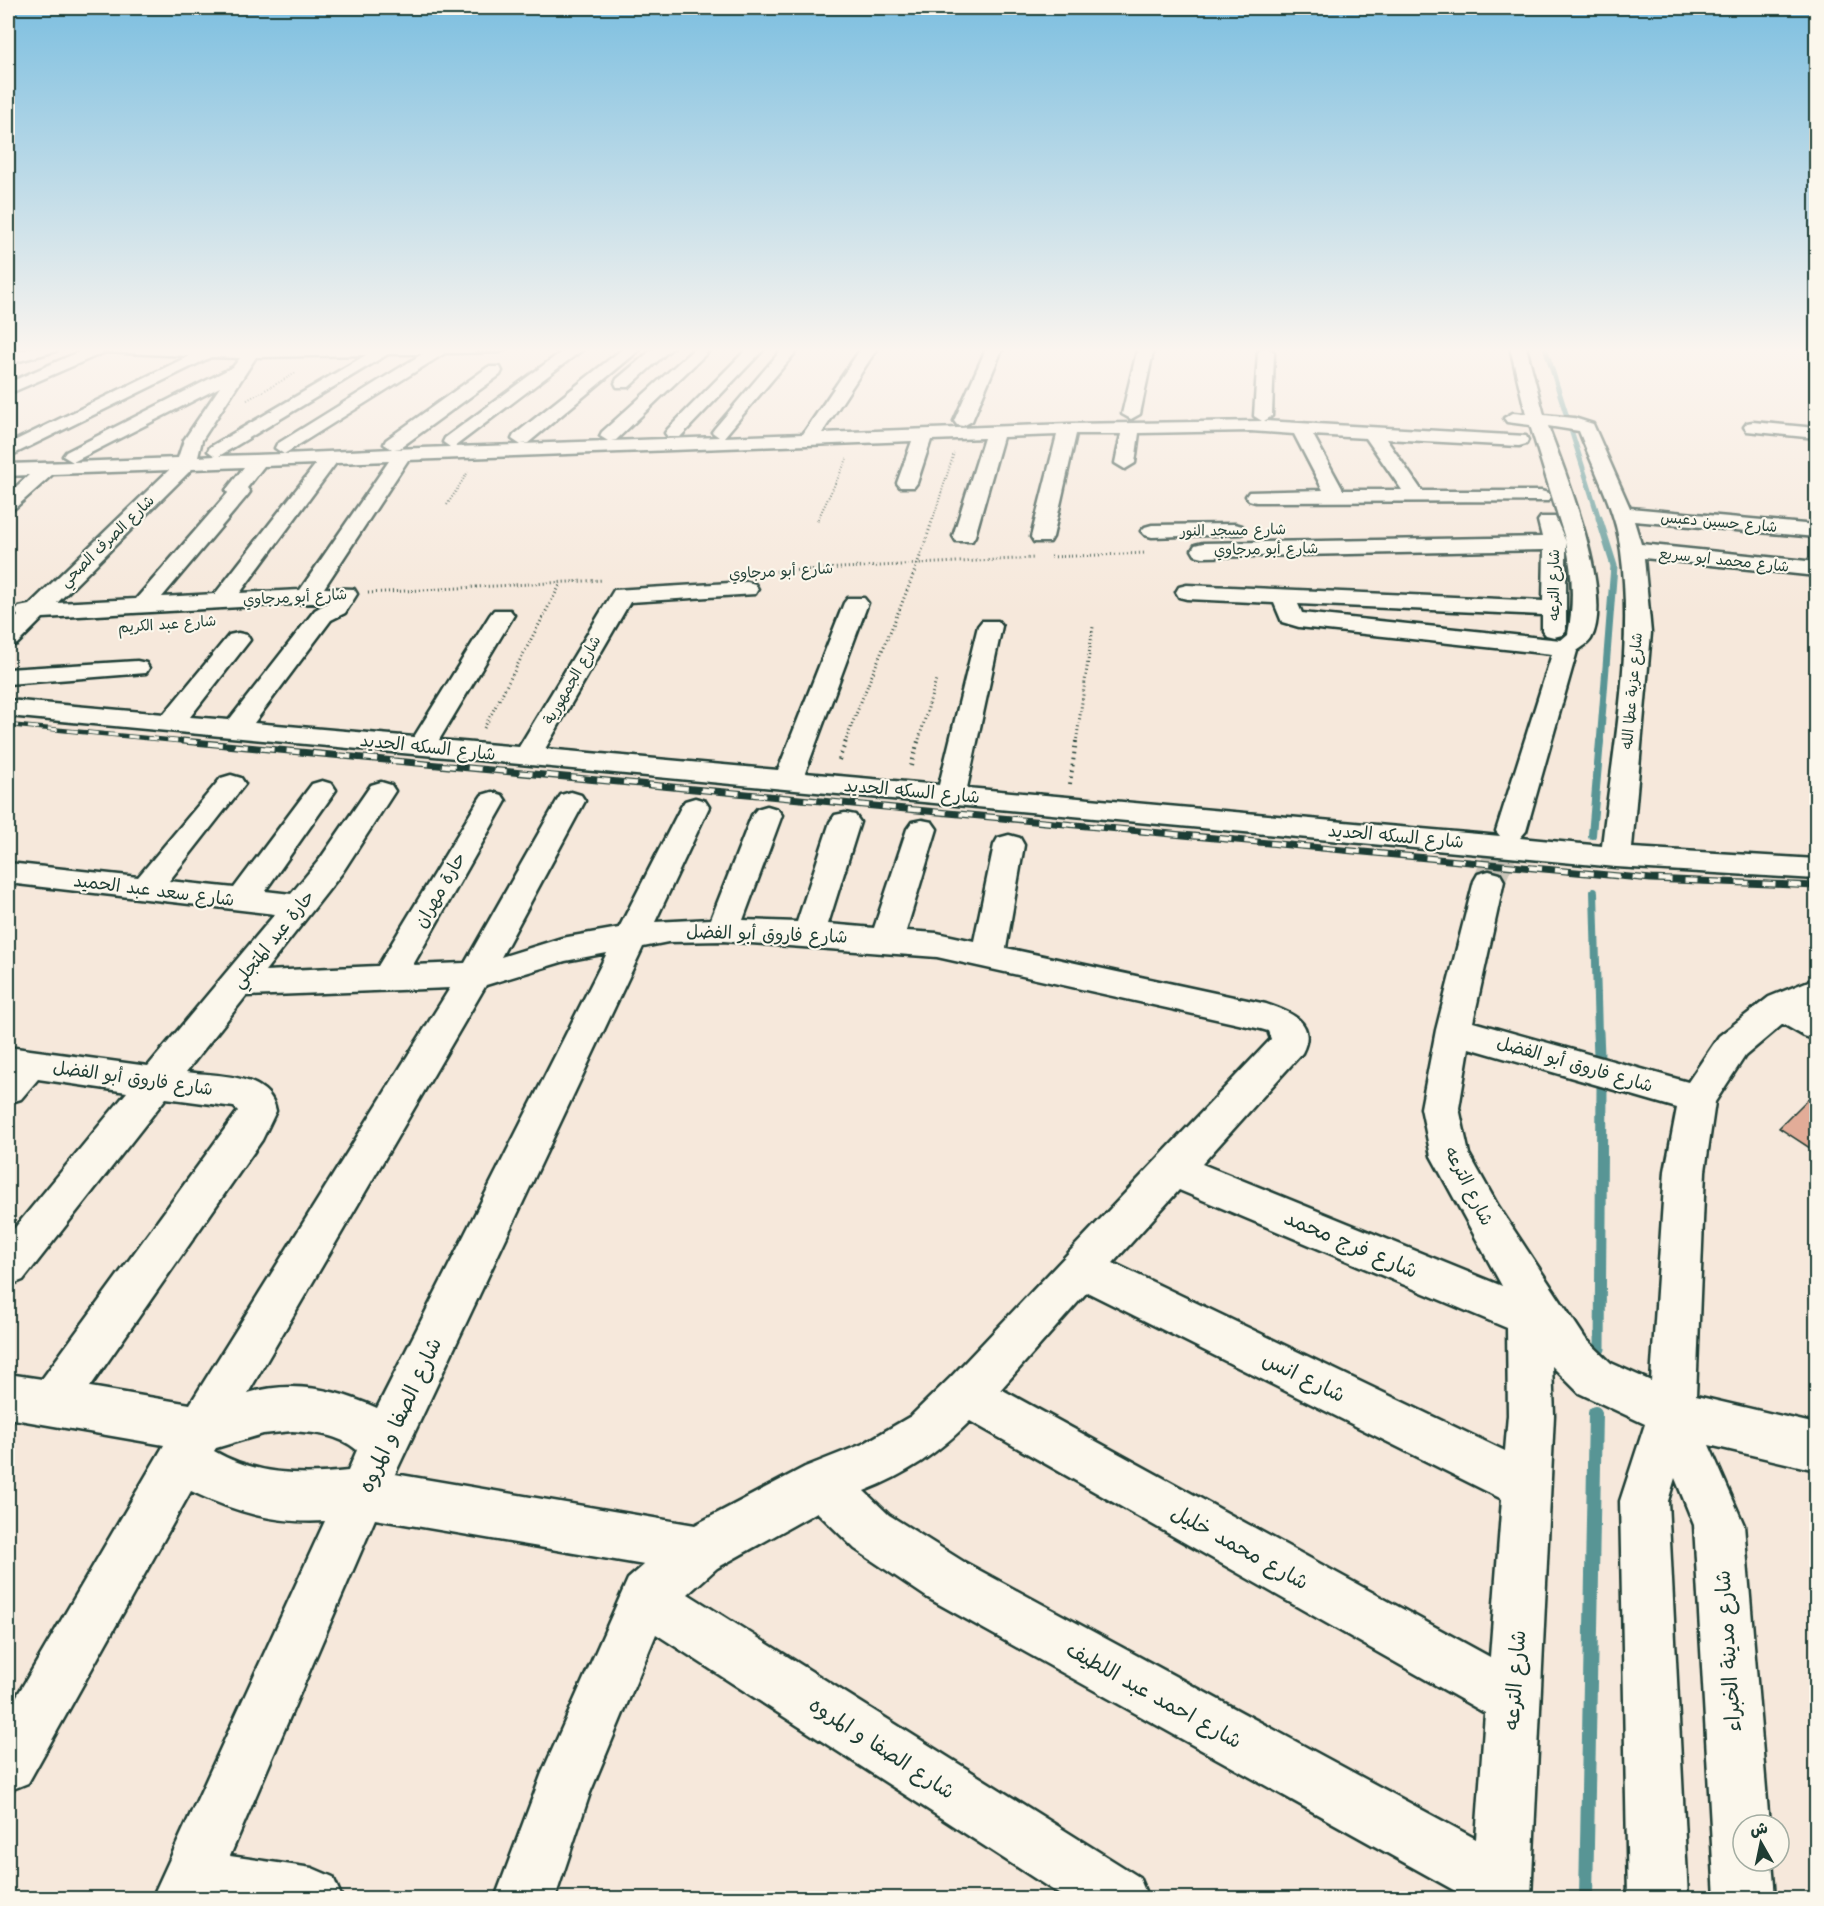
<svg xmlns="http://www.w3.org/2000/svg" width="1824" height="1906" viewBox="0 0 1824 1906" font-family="'Shantell Sans','Playpen Sans Arabic',sans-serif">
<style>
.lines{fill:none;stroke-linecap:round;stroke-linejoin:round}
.stream-far4{stroke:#589595;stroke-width:5}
.stream-far3{stroke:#589595;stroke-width:7}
.stream-far2{stroke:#589595;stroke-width:8}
.stream-far1{stroke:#589595;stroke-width:11}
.stream{stroke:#589595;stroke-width:14}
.building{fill:#e2ac98;stroke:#1f3d34;stroke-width:1.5}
.minor-tunnel{stroke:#cbc6ba;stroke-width:31;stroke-dasharray:31 16;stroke-linecap:butt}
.minor-casing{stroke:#1f3d34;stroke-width:5}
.path-far2{stroke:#1f3d34;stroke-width:2;stroke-dasharray:1 2;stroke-linecap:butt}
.path-far1{stroke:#1f3d34;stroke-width:3;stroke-dasharray:1 3;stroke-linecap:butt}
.path{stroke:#1f3d34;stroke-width:4;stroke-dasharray:1.5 4.5;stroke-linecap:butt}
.minor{fill:#fbf7ec;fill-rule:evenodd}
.rail-far1-casing{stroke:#1f3d34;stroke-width:4.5}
.rail-casing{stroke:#1f3d34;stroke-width:7}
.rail-far1{stroke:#fbf7ec;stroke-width:3;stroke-dasharray:10;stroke-linecap:butt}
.rail{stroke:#fbf7ec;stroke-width:4.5;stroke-dasharray:13;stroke-linecap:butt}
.labels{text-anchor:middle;stroke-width:4.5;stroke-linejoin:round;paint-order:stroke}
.far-street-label{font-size:15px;fill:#1f3d34;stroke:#fbf7ec}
.street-label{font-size:18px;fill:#1f3d34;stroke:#fbf7ec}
.near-street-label{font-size:21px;fill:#1f3d34;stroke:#fbf7ec}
</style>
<rect width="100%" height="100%" fill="#f6e8db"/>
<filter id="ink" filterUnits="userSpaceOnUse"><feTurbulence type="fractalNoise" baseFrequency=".0167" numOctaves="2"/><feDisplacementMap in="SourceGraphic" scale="12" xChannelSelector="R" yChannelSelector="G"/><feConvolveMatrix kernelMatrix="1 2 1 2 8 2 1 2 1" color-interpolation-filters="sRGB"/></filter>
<g filter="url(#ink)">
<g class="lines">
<path class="stream-far4" d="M1545,347L1599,519"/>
<path class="stream-far3" d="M1599,518L1614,566L1600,743"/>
<path class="stream-far2" d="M1592,835L1600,741
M1594,892L1598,1034"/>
<path class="stream-far1" d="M1598,1032L1599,1055
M1600,1349L1602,1088"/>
<path class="stream" d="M1586,1898L1595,1413"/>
</g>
<path class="building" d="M1816,1091V1152L1779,1128Z"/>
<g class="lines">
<path class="minor-tunnel" d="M1489,881L1511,831"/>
<g class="minor-casing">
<path id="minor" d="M36,347L58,348L56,351L8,364V354Z
M90,347H508L500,352L445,353L284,454L392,449L384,444L386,440L488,367H500L502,371L500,375L400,448L394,449L450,447L443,442L445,438L568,347H586L454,447L521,445L512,439L514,435L625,347H643L528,443L521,444L608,441L600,436L602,432L696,347H713L616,440L611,441L719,437L712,432L715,428L784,347H800L724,437L803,434L862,347H878L822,433L1068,424L1262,421L1254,416L1258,352L1266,347L1274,352L1272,416L1264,421L1526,436L1528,440L1526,444L1519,446L1386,439L1422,491H1541L1548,493L1551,497L1548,501L1256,502L1249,500L1246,496L1249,492L1323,490L1294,434L1251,431L1139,433L1135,463L1125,469L1115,463L1121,434H1076L1053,537L1050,542H1034L1031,537L1057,435L1003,437L975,536L972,541H956L953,536L984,438L931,440L917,483L914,487H900L897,483L912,441L408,460L324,588L354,589L357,594L345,613L331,620L254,723L414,737L490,615L494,610H510L514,615L439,740L519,747L614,590L747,582L755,584L758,589L755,594L630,602L545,749L778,770L844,603L848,598H864L868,603L805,773L939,785L978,626L982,621H998L1002,626L967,788L1500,836L1496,831L1552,654L1299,627L1282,622L1274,603L1187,599L1179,597L1176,592L1179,587L1187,585L1543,601L1544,550L1203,557L1195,555L1192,550L1195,545L1203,543L1542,537L1538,521L1541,517H1555L1566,542L1530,425L1507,422L1504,418L1513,413L1526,414L1510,347H1526L1544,415L1574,418L1593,424L1630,508L1816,525V537L1634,521L1641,544L1816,562V576L1644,558L1651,633L1632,848L1816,859V879L1616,867L8,716V700L164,714L229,635L238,633L247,635L250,640L190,717L229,720L315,610L329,602L43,618L17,644L8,646V626L18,616L15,612L19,607L29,605L169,470L53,474L15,508L8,510V494L29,475L8,476V464L73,462L63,456L66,452L233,367L240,358L211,357L8,457V444L189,356L105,352L8,394V383ZM388,354H422L277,444L275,448L284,454L219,456ZM366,355L210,447L208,451L215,456L198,457L202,440L256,357ZM220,387L184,440L178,458L73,462ZM1548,426L1579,431C1594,470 1616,510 1621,551C1634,649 1613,749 1602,846L1520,838L1526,831L1577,651C1582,647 1588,644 1591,639C1615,595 1565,472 1548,426ZM1313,435L1366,438L1402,490H1343ZM389,461L300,590L240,593L336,463ZM316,464L215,594L162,597L247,496L250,492L247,488L264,466ZM244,467L226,490L228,493L136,599L57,603L192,469ZM1566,543C1573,574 1574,603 1568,634L1561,640L1302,613L1298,604L1542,615V630L1546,635L1554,637L1562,635L1566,630Z
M655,347H673L629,387H617L615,383L617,379Z
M749,347H766L680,437H668L665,433L668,429Z
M987,347H1003L972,421L963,426L957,425L954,421Z
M1138,347H1154L1140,414L1131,419L1122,414Z
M1806,347H1816V355L1810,353Z
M1753,422L1816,428V438L1747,431L1744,427L1747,423Z
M1235,524L1242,526L1246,530L1242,534L1152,537L1145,535L1141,531L1145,527L1152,525Z
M137,661L146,663L149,668L146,673L8,684V669Z
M231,775L241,778L245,784L169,881L234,888L312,784L322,781L332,784L336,790L265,891L291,894L320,859L371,785L381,782L391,785L395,791L342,873L265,971L378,966L478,801L482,795L492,792L502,795L506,801L413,965L465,963L557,801L561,795L571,792L581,795L585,801L501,957L562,938L619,928L681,807L685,801L695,798L705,801L709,807L655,922L711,919L752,815L757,809L767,806L777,809L782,815L743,920L797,922L830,822L835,815L845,813L855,815L860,822L828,924L874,928L907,829L912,822L922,820L932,822L937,829L906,931L937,933L974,941L994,845L998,838L1009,835L1020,838L1024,845L1006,948L1266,1004C1290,1012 1318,1022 1302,1053L1202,1164L1502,1286L1431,1156L1421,1108L1436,1030L1474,881L1478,874L1489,871L1500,874L1504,881L1473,1022L1688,1082L1719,1036L1769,997L1816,978V1004L1810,1007L1816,1011V1040L1804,1036L1783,1024L1745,1056L1715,1102L1705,1171L1696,1396L1816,1424V1470L1709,1445L1744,1525L1769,1825H1743V1861H1772L1775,1898H1715L1694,1525L1675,1478L1668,1501L1688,1898H1628L1620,1501L1645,1424L1579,1393L1552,1366L1554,1415L1531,1898H1468L928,1598L855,1549L817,1512L717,1568L688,1594L1139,1877L1148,1898H1065L656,1634L590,1793L555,1898H495L542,1773L628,1579L644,1565L375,1519L230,1856L312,1868L333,1877L342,1898H152L325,1521C276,1524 235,1512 191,1491L28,1783L8,1791V1711L164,1445L8,1418V1374L42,1379L238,1111L234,1107L166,1098L23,1280L8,1286V1236L127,1092L38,1079L21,1099L8,1103V1047L148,1066L275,914L8,883V863L138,877L221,778ZM723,941L937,957L1261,1029L1268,1031L1271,1039L950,1378L911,1416L863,1444L805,1467L695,1525L395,1474L643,947L668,942ZM607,953L377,1408C336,1389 293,1380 248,1393L486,985L565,961ZM450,988L190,1404L90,1387L262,1140L276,1111C270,1073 216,1076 186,1072L246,996ZM1469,1048L1677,1108L1665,1171L1651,1381L1611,1363L1585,1338L1498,1206L1469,1154L1459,1108ZM1179,1190L1507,1328L1508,1415L1505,1451L1113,1263ZM1087,1292L1502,1499L1490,1657L1001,1389ZM970,1421L1485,1713L1476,1839L964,1562L889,1515L864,1491C907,1474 938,1453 970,1421ZM292,1431C316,1433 338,1434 357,1450L348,1471C302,1476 255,1475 214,1451L216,1448L263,1434Z"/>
</g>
<path class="path-far2" d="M247,400L296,373
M447,505L468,472
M818,519L847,459
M933,519L954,453"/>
<path class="path-far1" d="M817,521L819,518
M1051,557L1146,553
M764,572L1035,558
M368,593L603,580
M484,728L561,583
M845,743C873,667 909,595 933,518
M918,743L936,680
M1076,743L1093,627"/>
<path class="path" d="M839,760L846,741
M911,766L918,741
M1070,784L1076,741"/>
<use href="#minor" class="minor"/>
<g class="rail-far1-casing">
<path id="rail-far1" d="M8,725L199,743"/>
</g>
<g class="rail-casing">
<path id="rail" d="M183,741L1651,879L1816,886"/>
</g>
<use href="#rail-far1" class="rail-far1"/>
<use href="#rail" class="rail"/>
</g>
</g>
<linearGradient id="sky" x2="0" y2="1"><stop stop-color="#7dbfe0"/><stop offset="0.57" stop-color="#fbf5ef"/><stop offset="1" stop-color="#fbf5ef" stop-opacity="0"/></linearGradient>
<rect width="1824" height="614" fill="url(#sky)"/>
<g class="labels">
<g class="far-street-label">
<text transform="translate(1719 522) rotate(5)" y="5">شارع حسين دعبس</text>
<text transform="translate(1233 530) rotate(-1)" y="5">شارع مسجد النور</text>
<text transform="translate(107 541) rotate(-44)" y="5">شارع الصرف الصحي</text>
<text transform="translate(1266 549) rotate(-1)" y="5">شارع أبو مرجاوي</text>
<text transform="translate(1724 560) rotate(6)" y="5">شارع محمد ابو سريع</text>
<text transform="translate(781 571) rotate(-3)" y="5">شارع أبو مرجاوي</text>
<text transform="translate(1554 585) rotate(-90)" y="5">شارع الترعه</text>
<text transform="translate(295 597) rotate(-3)" y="5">شارع أبو مرجاوي</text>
<text transform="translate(167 624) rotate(-4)" y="5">شارع عبد الكريم</text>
<text transform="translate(572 680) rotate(-60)" y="5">شارع الجمهورية</text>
<text transform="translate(1632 691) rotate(-85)" y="5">شارع عزبة عطا الله</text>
</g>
<g class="street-label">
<text transform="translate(428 747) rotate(6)" y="6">شارع السكه الحديد</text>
<text transform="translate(912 791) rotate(5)" y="6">شارع السكه الحديد</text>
<text transform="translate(1396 836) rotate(5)" y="6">شارع السكه الحديد</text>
<text transform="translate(154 890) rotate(7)" y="6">شارع سعد عبد الحميد</text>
<text transform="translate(440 890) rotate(-60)" y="6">حارة مهران</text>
<text transform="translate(767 934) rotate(2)" y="6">شارع فاروق أبو الفضل</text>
<text transform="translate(273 939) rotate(-51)" y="6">حارة عبد المتجلي</text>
<text transform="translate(1575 1064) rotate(16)" y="6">شارع فاروق أبو الفضل</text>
<text transform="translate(133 1078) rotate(8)" y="6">شارع فاروق أبو الفضل</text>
<text transform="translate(1469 1186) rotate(63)" y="6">شارع الترعه</text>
</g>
<g class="near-street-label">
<text transform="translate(1351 1244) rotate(23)" y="7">شارع فرج محمد</text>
<text transform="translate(1304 1377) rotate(26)" y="7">شارع انس</text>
<text transform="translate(400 1415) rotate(-65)" y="7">شارع الصفا و المروه</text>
<text transform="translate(1240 1547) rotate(29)" y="7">شارع محمد خليل</text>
<text transform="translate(1728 1651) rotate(-94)" y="7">شارع مدينة الخبراء</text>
<text transform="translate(1515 1680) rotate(-86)" y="7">شارع الترعه</text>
<text transform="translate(1154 1695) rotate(29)" y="7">شارع احمد عبد اللطيف</text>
<text transform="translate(882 1748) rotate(33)" y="7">شارع الصفا و المروه</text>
</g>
</g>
<rect width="1824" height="1906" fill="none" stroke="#fbf7ec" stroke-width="30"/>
<rect x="15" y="15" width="1794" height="1876" fill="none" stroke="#1f3d34" stroke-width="2" filter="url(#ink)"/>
<g transform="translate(1761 1843) rotate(351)"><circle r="28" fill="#fbf7ec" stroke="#a3ada2" stroke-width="1.5"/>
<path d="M0-4.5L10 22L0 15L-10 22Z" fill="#1f3d34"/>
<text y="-9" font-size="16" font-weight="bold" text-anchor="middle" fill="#1f3d34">ش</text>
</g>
</svg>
